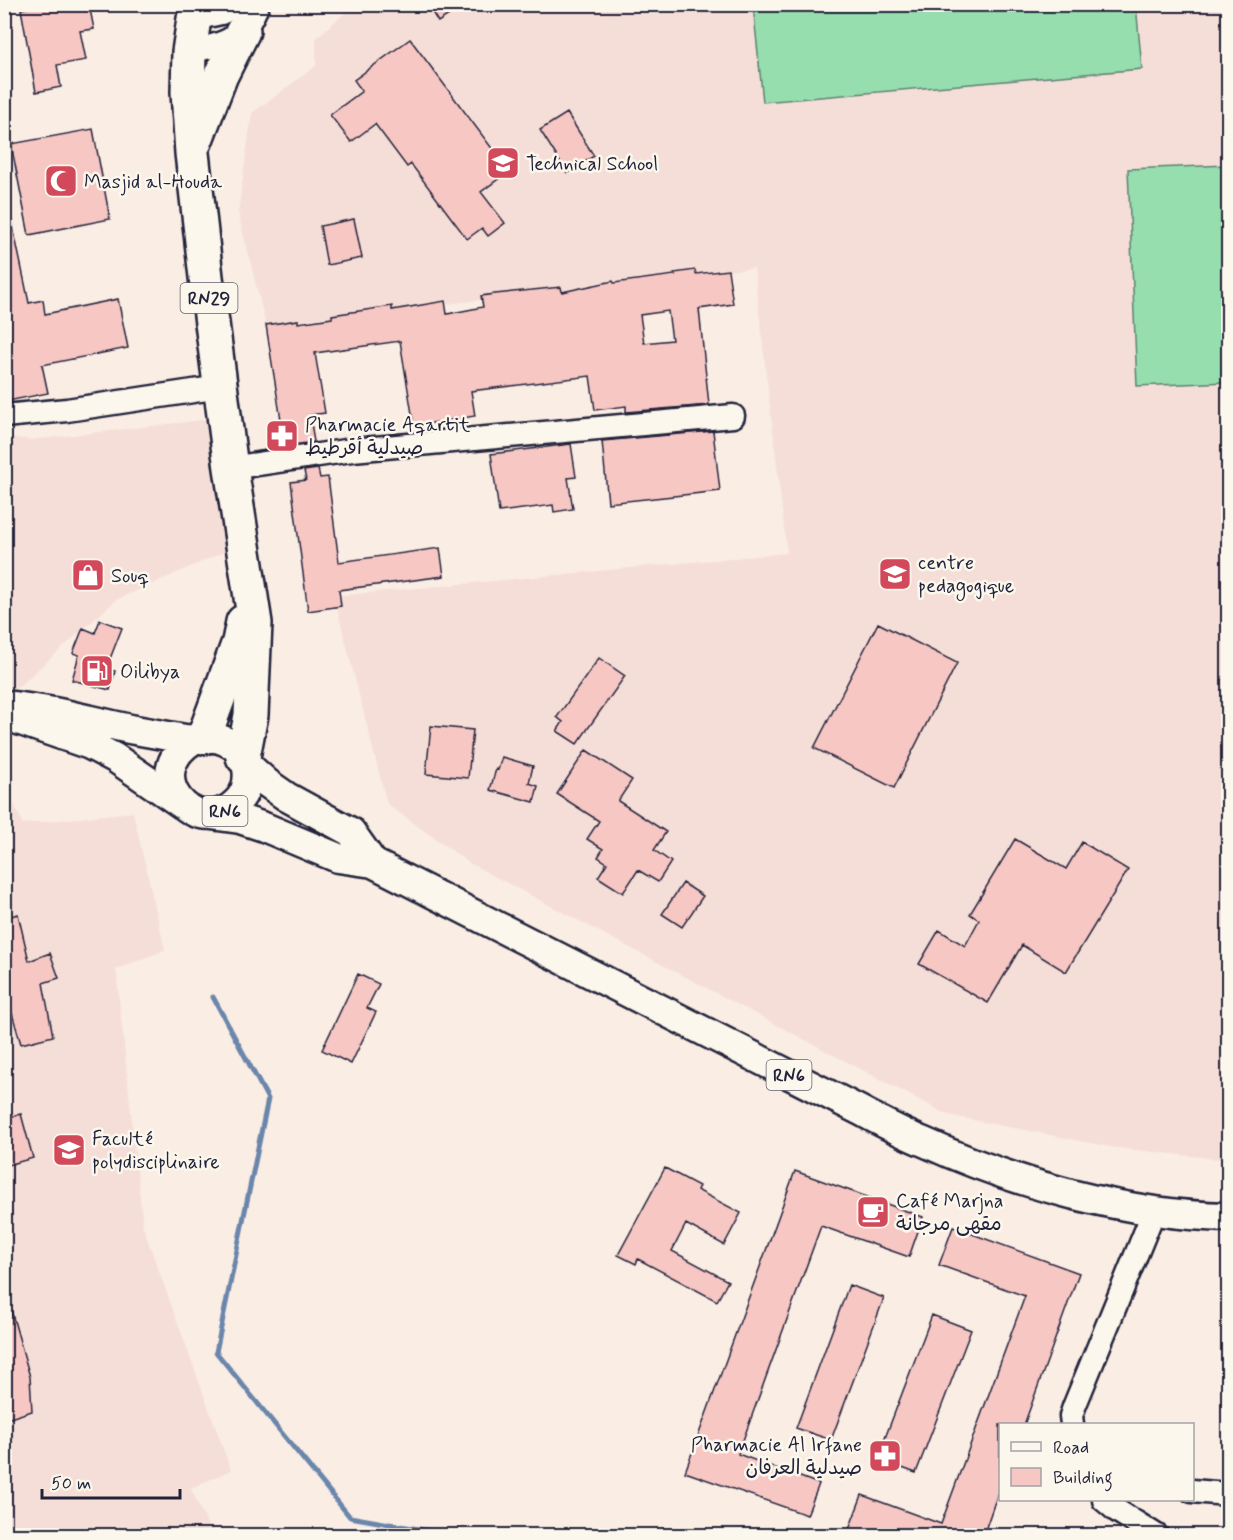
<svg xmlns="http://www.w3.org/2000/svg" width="1233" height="1540" viewBox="0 0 1233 1540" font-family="Mynerve,'Playpen Sans Arabic',sans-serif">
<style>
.built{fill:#f5ded7}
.grass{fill:#96dead;stroke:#5c8074;stroke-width:1.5}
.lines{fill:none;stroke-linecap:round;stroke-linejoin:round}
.stream{stroke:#6b86ab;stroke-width:5}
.building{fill:#f7c7c4;stroke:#22223b;stroke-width:1.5;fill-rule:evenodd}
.minor-casing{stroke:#22223b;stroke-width:27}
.major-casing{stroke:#22223b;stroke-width:33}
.highway-casing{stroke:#22223b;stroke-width:38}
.minor{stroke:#fbf7ec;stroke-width:22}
.major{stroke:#fbf7ec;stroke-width:28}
.highway{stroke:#fbf7ec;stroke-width:33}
.labels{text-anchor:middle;stroke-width:5;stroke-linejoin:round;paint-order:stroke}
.shield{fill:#fbf7ec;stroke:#636270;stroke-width:1.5}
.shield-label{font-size:18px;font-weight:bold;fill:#22223b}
.poi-label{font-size:20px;fill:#22223b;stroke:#fbf7ec;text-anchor:start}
</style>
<rect width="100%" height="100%" fill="#faede4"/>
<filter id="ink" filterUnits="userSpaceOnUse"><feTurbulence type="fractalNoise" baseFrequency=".0167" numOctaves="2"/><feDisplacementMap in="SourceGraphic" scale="12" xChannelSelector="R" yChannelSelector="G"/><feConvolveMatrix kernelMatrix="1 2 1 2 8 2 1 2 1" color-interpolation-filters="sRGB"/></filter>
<g filter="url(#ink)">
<path class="built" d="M343,5H1228V1160L1116,1148L948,1115L469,863L387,804L334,596L787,553L754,268L266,325L238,213L252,113L316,66V38L347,11Z
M220,418L228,550L116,600L17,688L5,685L4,437L31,440Z
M4,782L23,824L133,812L165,950L116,969L143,1227L231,1470L191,1488L212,1535H5Z"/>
<path class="grass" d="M753,5H1136L1142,69L763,102Z
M1228,165V382L1137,386L1128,169Z"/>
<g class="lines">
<path class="stream" d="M213,997L268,1099L216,1352L350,1517L458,1536"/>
</g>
<path class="building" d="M44,4H89L94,29L80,31L86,60L57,65L61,87L36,92L21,9Z
M427,4H466L438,22Z
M410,39L509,171L481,192L505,223L488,236L482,228L467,239L411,164L407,167L375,124L351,142L330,115L362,91L354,80Z
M567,113L594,156L567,173L540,130Z
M93,129L110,219L29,235L11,144Z
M11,217L29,303L43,300L45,314L118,299L128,348L42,365L48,393L8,401L4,386V218Z
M354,219L362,258L327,265L320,226Z
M695,270L696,274L728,270L733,304L699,309L709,405L626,412V406L595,410L590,376L471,391L475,416L414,426L400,341L315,353L325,413L310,415L314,442L285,446L266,325L298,320V323L332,318V315L392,306V310L445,301L447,314L483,307L481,296L495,294L561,287L562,292L613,281L614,283L675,275L674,273ZM668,311L672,340L644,343L640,315Z
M713,431L720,491L608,503L602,441Z
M571,444L576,477L568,478L573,509L554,512L553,505L499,512L491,454Z
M318,469L320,478L328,477L339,562L440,548L444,576L339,590L341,606L308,611L291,482L306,480L304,471Z
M100,620L122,628L106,669L115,671L110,690L72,680L79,655L73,653L83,628L95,633Z
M878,623L957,663L894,788L814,748Z
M599,658L625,676L577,744L557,731L563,722L557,717Z
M431,726L473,730L468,778L426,774Z
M586,750L632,780L618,801L666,832L654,850L671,862L658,882L638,870L623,893L598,877L607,863L598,857L603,849L587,839L599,821L557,794Z
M502,757L533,766L529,783L538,786L534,802L490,790L496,769L498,770Z
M1015,839L1066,869L1082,842L1128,870L1066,972L1022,945L988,1003L919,964L939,930L965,946L979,920L970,914Z
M683,883L703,896L682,927L662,914Z
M18,914L29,961L50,953L59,978L43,983L53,1036L21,1044L4,986V918Z
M358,974L379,984L367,1008L376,1012L351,1064L322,1050Z
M21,1114L33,1158L4,1166V1118Z
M665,1168L699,1186L697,1190L741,1213L724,1245L686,1224L672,1251L728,1281L717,1301L638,1259L636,1264L618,1255Z
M795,1171L923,1217L909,1257L821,1226L738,1454L819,1484L807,1515L685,1472Z
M953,1227L1079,1273L1024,1425H1000V1487L983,1536H856L848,1532L862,1495L941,1524L1025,1296L939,1265Z
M849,1285L884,1298L831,1440L796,1428Z
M9,1303L30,1377L32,1411L4,1420V1304Z
M932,1315L971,1330L916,1473L877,1459Z"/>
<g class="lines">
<g class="minor-casing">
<path id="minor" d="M194,19L221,13L240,4
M189,52C206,48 231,43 243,30C250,23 254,13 258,4
M4,416L67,410L220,387
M231,468L352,450L733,416
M1072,1424L1071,1416L1074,1407L1154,1211
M1192,1491L1228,1494
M1104,1500L1116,1510L1157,1536"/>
</g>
<g class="major-casing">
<path id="major" d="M4,705C29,708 53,711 77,717C96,721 116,726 135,730C152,733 168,736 185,739C199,741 210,734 225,741C236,745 245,756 247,768C249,780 246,793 237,802C196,843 137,775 193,740
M18,720L90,745L115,758L183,805
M247,765L267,783L287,797L351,832L373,863
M211,815L240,819L264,827L338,858L373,863L859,1110C880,1121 902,1133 924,1142C1016,1184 1127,1215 1228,1217"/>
</g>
<g class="highway-casing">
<path id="highway" d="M199,4L194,19L189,52L188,92L192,153L206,277L231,468L255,623L251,715L243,757
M195,142L221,75L243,31
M204,737L239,642L243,622"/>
</g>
<use href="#minor" class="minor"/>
<use href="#major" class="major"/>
<use href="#highway" class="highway"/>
</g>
</g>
<defs>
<g id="university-square" transform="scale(1.725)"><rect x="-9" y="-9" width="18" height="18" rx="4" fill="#d1495b" stroke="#fbf7ec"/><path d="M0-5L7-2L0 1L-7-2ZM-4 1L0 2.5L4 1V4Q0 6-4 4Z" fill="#fff"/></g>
<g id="mosque-square" transform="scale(1.725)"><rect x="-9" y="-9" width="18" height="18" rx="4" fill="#d1495b" stroke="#fbf7ec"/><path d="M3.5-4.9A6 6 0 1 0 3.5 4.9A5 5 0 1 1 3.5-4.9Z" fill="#fff"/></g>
<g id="pharmacy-square" transform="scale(1.725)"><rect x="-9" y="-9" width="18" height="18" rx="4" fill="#d1495b" stroke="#fbf7ec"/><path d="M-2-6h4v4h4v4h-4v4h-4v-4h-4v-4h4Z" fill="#fff"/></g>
<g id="shop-square" transform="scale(1.725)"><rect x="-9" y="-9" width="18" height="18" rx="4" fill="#d1495b" stroke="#fbf7ec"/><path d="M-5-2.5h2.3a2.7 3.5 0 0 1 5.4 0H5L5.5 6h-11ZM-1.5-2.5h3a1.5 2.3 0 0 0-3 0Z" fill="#fff"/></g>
<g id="fuel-square" transform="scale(1.725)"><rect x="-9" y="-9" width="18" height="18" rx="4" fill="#d1495b" stroke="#fbf7ec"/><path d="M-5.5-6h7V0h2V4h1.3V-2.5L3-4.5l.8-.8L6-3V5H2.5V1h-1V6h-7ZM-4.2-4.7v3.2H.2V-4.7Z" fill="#fff"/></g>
<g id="cafe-square" transform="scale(1.725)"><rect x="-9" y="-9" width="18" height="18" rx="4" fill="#d1495b" stroke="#fbf7ec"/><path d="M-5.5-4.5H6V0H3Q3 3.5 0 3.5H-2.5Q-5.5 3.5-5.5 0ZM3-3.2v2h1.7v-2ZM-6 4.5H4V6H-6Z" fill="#fff"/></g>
</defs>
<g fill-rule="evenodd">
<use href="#university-square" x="503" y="163"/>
<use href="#mosque-square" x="61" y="181"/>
<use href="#pharmacy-square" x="282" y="436"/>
<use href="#university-square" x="895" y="574"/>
<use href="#shop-square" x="88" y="575"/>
<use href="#fuel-square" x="97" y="671"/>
<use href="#university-square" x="69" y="1150"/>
<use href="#cafe-square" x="873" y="1212"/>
<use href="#pharmacy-square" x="885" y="1456"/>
</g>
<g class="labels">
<g class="shield">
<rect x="180.5" y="283" width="57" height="30" rx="4.5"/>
<rect x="202.5" y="796" width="45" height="30" rx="4.5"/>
<rect x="766.5" y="1060" width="45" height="30" rx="4.5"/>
</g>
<g class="shield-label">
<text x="209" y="304">RN29</text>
<text x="225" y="817">RN6</text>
<text x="789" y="1081">RN6</text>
</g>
<g class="poi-label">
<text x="526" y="170">Technical School</text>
<text x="84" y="188">Masjid al-Houda</text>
<text x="305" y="431">Pharmacie Aqartit<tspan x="305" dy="23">صيدلية أقرطيط</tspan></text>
<text x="918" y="569">centre<tspan x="918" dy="23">pedagogique</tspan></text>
<text x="111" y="582">Souq</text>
<text x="120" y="678">Oilibya</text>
<text x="92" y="1145">Faculté<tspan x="92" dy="23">polydisciplinaire</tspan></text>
<text x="896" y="1207">Café Marjna<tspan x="896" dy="23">مقهى مرجانة</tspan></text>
<text x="862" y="1451" text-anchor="end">Pharmacie Al Irfane<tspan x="862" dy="23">صيدلية العرفان</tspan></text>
</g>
</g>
<rect width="1233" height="1540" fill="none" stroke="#fbf7ec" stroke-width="24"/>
<rect x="12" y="12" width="1209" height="1516" fill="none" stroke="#22223b" stroke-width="2" filter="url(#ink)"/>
<rect x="999" y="1423" width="195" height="78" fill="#fbf7ec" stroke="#a4a2a5" stroke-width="1.5"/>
<rect x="1011" y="1442" width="30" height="9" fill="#fbf7ec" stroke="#a4a2a5" stroke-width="1.5"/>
<text x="1053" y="1453" font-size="18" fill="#22223b">Road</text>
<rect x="1011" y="1468" width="30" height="18" fill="#f7c7c4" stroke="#a4a2a5" stroke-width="1.5"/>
<text x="1053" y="1483" font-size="18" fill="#22223b">Building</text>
<path d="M42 1489v9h138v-9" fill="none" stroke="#22223b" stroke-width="3"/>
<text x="51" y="1489" font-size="18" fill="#22223b" stroke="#fbf7ec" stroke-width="4.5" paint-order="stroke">50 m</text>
</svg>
